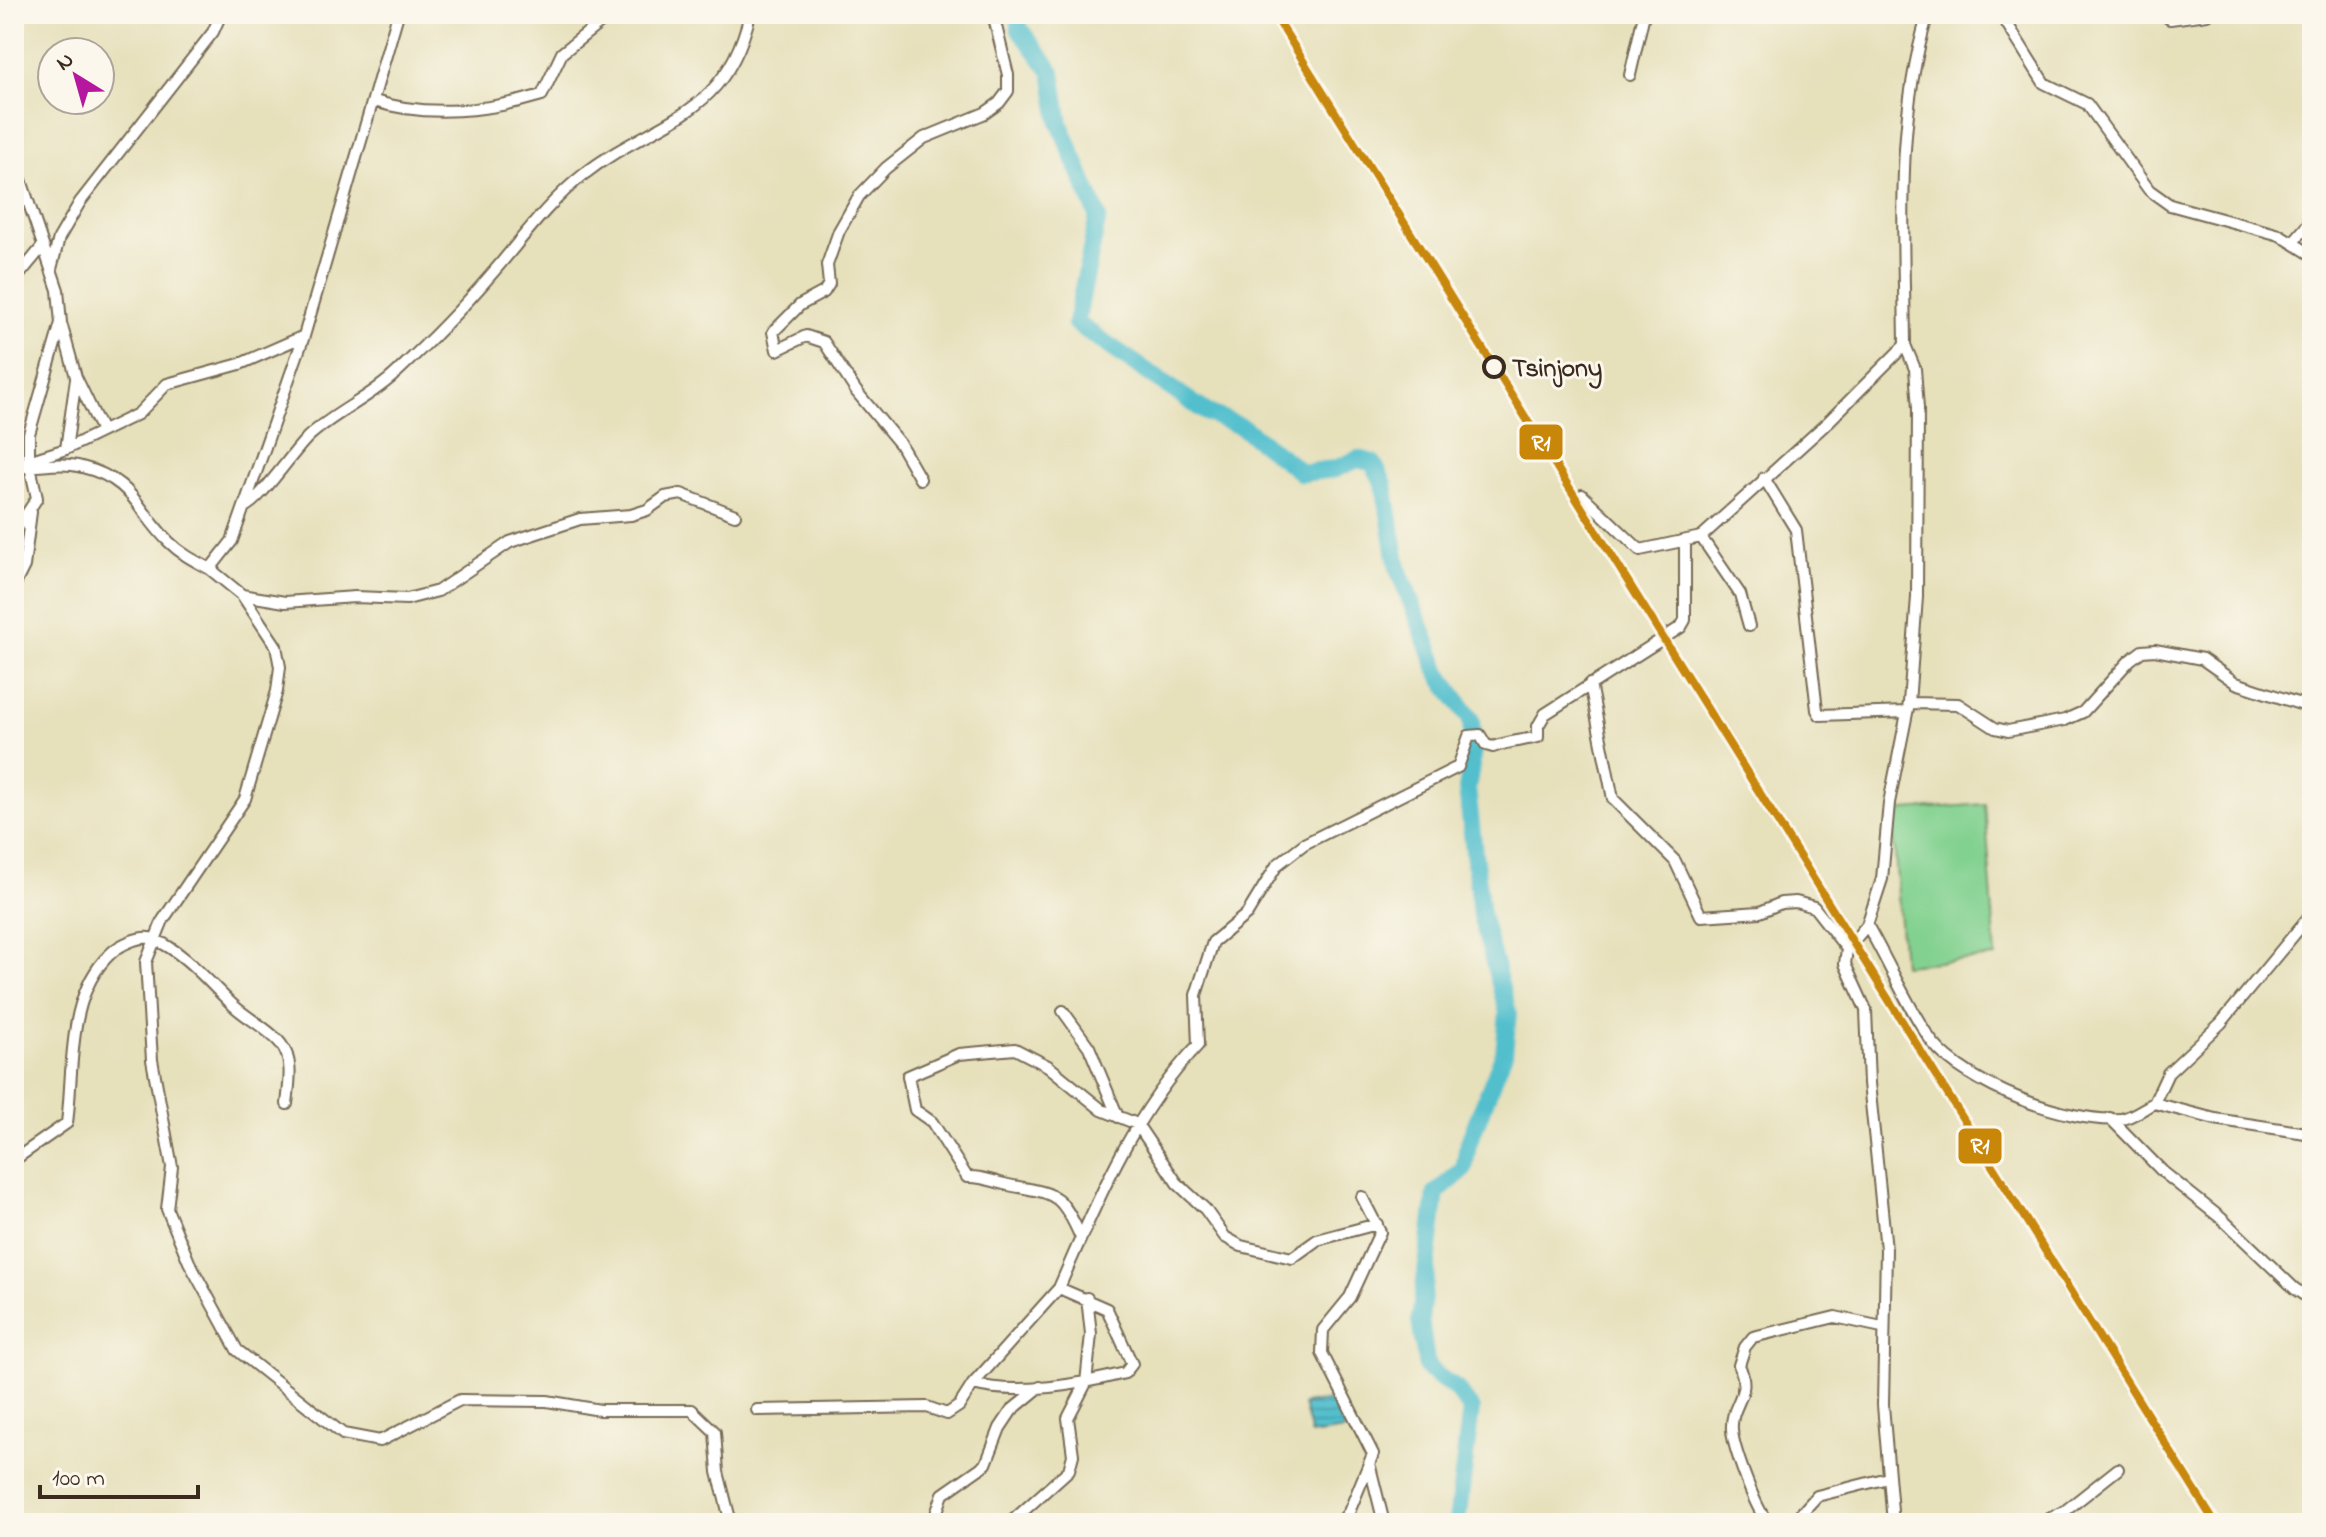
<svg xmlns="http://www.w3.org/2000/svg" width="2326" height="1537" viewBox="0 0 2326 1537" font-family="'Indie Flower',sans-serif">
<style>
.pitch{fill:#82d190;stroke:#5e7e57;stroke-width:2}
.water{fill:url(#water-rules);stroke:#477476;stroke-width:2}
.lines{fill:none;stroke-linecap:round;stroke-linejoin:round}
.river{stroke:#53bfcd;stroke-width:18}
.minor-casing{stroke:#776a55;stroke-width:14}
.minor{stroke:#fff;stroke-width:10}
.rail-1-casing{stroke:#fbf7ec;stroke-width:14}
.rail-1{stroke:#c88708;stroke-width:8}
.stop-dot{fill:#fbf7ec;stroke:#3b2a1e;stroke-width:4}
.labels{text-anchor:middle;stroke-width:6;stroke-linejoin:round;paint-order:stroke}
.stop-label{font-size:26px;font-weight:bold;fill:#3b2a1e;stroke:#fbf7ec;text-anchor:start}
.line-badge{stroke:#fbf7ec;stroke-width:3}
.badge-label{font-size:22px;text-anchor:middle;font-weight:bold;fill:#fff}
</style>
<defs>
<pattern id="water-rules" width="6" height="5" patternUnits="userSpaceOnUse" patternTransform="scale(2)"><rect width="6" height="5" fill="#53bfcd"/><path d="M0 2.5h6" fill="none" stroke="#469ba6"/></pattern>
</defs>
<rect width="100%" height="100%" fill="#fbf7ec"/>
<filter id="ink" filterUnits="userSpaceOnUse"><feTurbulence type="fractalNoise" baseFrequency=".0125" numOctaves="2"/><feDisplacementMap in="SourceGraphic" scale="16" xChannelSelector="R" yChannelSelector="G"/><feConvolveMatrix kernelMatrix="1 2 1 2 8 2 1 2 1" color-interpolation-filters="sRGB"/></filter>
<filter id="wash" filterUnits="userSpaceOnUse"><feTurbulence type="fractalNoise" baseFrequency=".006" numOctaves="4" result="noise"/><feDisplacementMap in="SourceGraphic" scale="32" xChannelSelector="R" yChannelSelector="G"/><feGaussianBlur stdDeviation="1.8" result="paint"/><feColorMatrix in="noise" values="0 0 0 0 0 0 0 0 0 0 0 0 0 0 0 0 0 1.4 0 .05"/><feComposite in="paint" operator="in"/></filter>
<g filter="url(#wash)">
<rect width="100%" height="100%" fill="#e6e0bb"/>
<path class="pitch" d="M1985,804L1996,957L1903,965L1892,811Z"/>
<path class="water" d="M1339,1399L1345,1430L1311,1435L1303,1404Z"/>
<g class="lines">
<path class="river" d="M1019,14V28L1052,72L1060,124L1098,216L1076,323L1206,412L1242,427L1302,473L1335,469L1358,459L1373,463L1384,484L1398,569L1440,675L1471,720L1473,753L1467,789L1481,915L1508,1013L1504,1053L1468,1144L1464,1169L1436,1193L1420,1320L1427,1368L1456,1389L1471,1409L1457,1523"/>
</g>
</g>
<g filter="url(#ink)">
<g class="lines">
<g class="minor-casing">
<path id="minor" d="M2001,14L2044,83L2087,104L2149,190L2170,205L2280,235L2312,255
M2163,14L2170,19L2207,14
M1630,75L1644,14
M374,101C428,118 489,111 542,95L562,53L611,14
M14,159L58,290L61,323L76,377L102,431
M2294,241L2311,221L2312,199
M51,269L59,238L80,202L213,32L221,14
M14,281L43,246
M66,449L76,379
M19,464L66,449L138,414L167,384L240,364L304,336
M14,467C37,468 60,461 82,467C135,480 136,510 169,542C181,554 195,561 210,569L232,541L304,336L398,14
M1764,478L1796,530L1817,710L1820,715L1907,712
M920,479L900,444L856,391L824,342L806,336L777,350L773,332L800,305L824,292L829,284L827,265L839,231L859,196L886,168L924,138L985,113L999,103L1008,91V75L993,14
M1582,495L1640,550L1701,537L1827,423L1905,345
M244,507C260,501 291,454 308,437C335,412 370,398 396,373C428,343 460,311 489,277C519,243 546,204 583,175C655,118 725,121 750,14
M14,533L37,498L29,462V434L61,323
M1701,537L1740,594L1749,626
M210,569L242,595L285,602L355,597L407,599L438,591L510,542L580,519L631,515L647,510L665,497L681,494L735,515
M14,586L24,566L31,512
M242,595L276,646L280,667L277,691L245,799L163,920L146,962L152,1060L172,1167L167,1209L189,1262L237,1350L343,1434L380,1441L460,1400L547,1401L600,1410H692L715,1432L718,1472L731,1523
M1590,684L1613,799L1675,861L1701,916L1760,912L1781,903L1796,902L1814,907L1847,949
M1909,703L1958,704L1995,728L2008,731L2065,720L2083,712L2130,660L2142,651L2155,650L2202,659L2236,683L2312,708
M1867,925C1887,959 1911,1014 1933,1043C1967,1085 2068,1124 2121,1119C2131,1118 2144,1108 2154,1103L2215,1119L2312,1134
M1063,1011L1089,1047L1118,1117
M2154,1103L2168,1073L2221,1023L2312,913
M2110,1118L2163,1172L2222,1219L2295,1289L2312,1300
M14,1160L67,1123C74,1069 66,996 110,954C119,945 141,934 154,939C186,953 209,983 234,1006C248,1019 269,1029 281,1044C294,1060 289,1085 287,1104
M1081,1238C1059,1187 1053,1195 1004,1184C991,1181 982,1176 967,1177L932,1122L915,1110L908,1076L959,1054L1015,1049L1048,1066L1102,1110L1137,1124L1177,1183L1205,1209L1225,1237L1241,1246L1292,1258L1317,1240L1377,1224
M1059,1288C1097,1201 1132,1115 1198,1045L1196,995L1213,942L1247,914L1277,865L1304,844L1458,767L1469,736L1480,735L1486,745L1493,747C1509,741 1521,741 1538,737V726L1545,714L1681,627L1685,620V541
M1882,1327L1835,1317L1753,1337L1745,1347L1739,1365C1753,1396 1730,1403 1732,1430C1733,1447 1756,1511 1768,1522L1796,1519L1817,1496L1888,1478
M757,1410L927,1407L947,1414L959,1406L973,1384L1059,1288L1107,1309L1132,1364L1125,1373C1082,1384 1017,1396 973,1384
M1370,1467L1384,1523
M933,1523L943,1494L986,1464L1000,1428L1012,1410L1040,1387
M1010,1523L1069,1470L1073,1455L1068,1418L1086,1383L1091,1334L1087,1298
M1340,1523L1349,1512L1373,1454L1322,1353L1323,1330L1350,1297L1380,1232L1362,1197
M1893,1523L1883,1405L1886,1249L1869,1083L1866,1010L1845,964L1847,949L1867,925L1882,879L1889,803L1909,703L1917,597L1918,408L1915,369L1905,345C1904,235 1895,123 1927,17L1917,14
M2041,1523L2065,1511L2118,1469"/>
</g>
<use href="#minor" class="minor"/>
<g class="rail-1-casing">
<path id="rail-1" d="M1274,14L2215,1523"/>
</g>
<use href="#rail-1" class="rail-1"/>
</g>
</g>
<circle class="stop-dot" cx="1494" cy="367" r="10"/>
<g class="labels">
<g class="stop-label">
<text x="1512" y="376">Tsinjony</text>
</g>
</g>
<g class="line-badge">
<rect x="1518" y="423" width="46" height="38" rx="8" fill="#c88708"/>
<rect x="1957" y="1127" width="46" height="38" rx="8" fill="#c88708"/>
</g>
<g class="badge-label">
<text x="1541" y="450">R1</text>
<text x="1980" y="1153">R1</text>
</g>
<rect width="2326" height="1537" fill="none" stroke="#fbf7ec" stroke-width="48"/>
<g transform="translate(76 76) rotate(323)"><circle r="38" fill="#fbf7ec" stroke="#aea59a" stroke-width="2"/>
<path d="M0-6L14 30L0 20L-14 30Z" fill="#b5179e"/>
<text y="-12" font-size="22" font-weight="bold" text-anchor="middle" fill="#3b2a1e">N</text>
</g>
<path d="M40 1485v12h158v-12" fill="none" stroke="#3b2a1e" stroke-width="4"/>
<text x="52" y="1485" font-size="24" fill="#3b2a1e" stroke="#fbf7ec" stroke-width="6" paint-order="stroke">100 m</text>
</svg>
